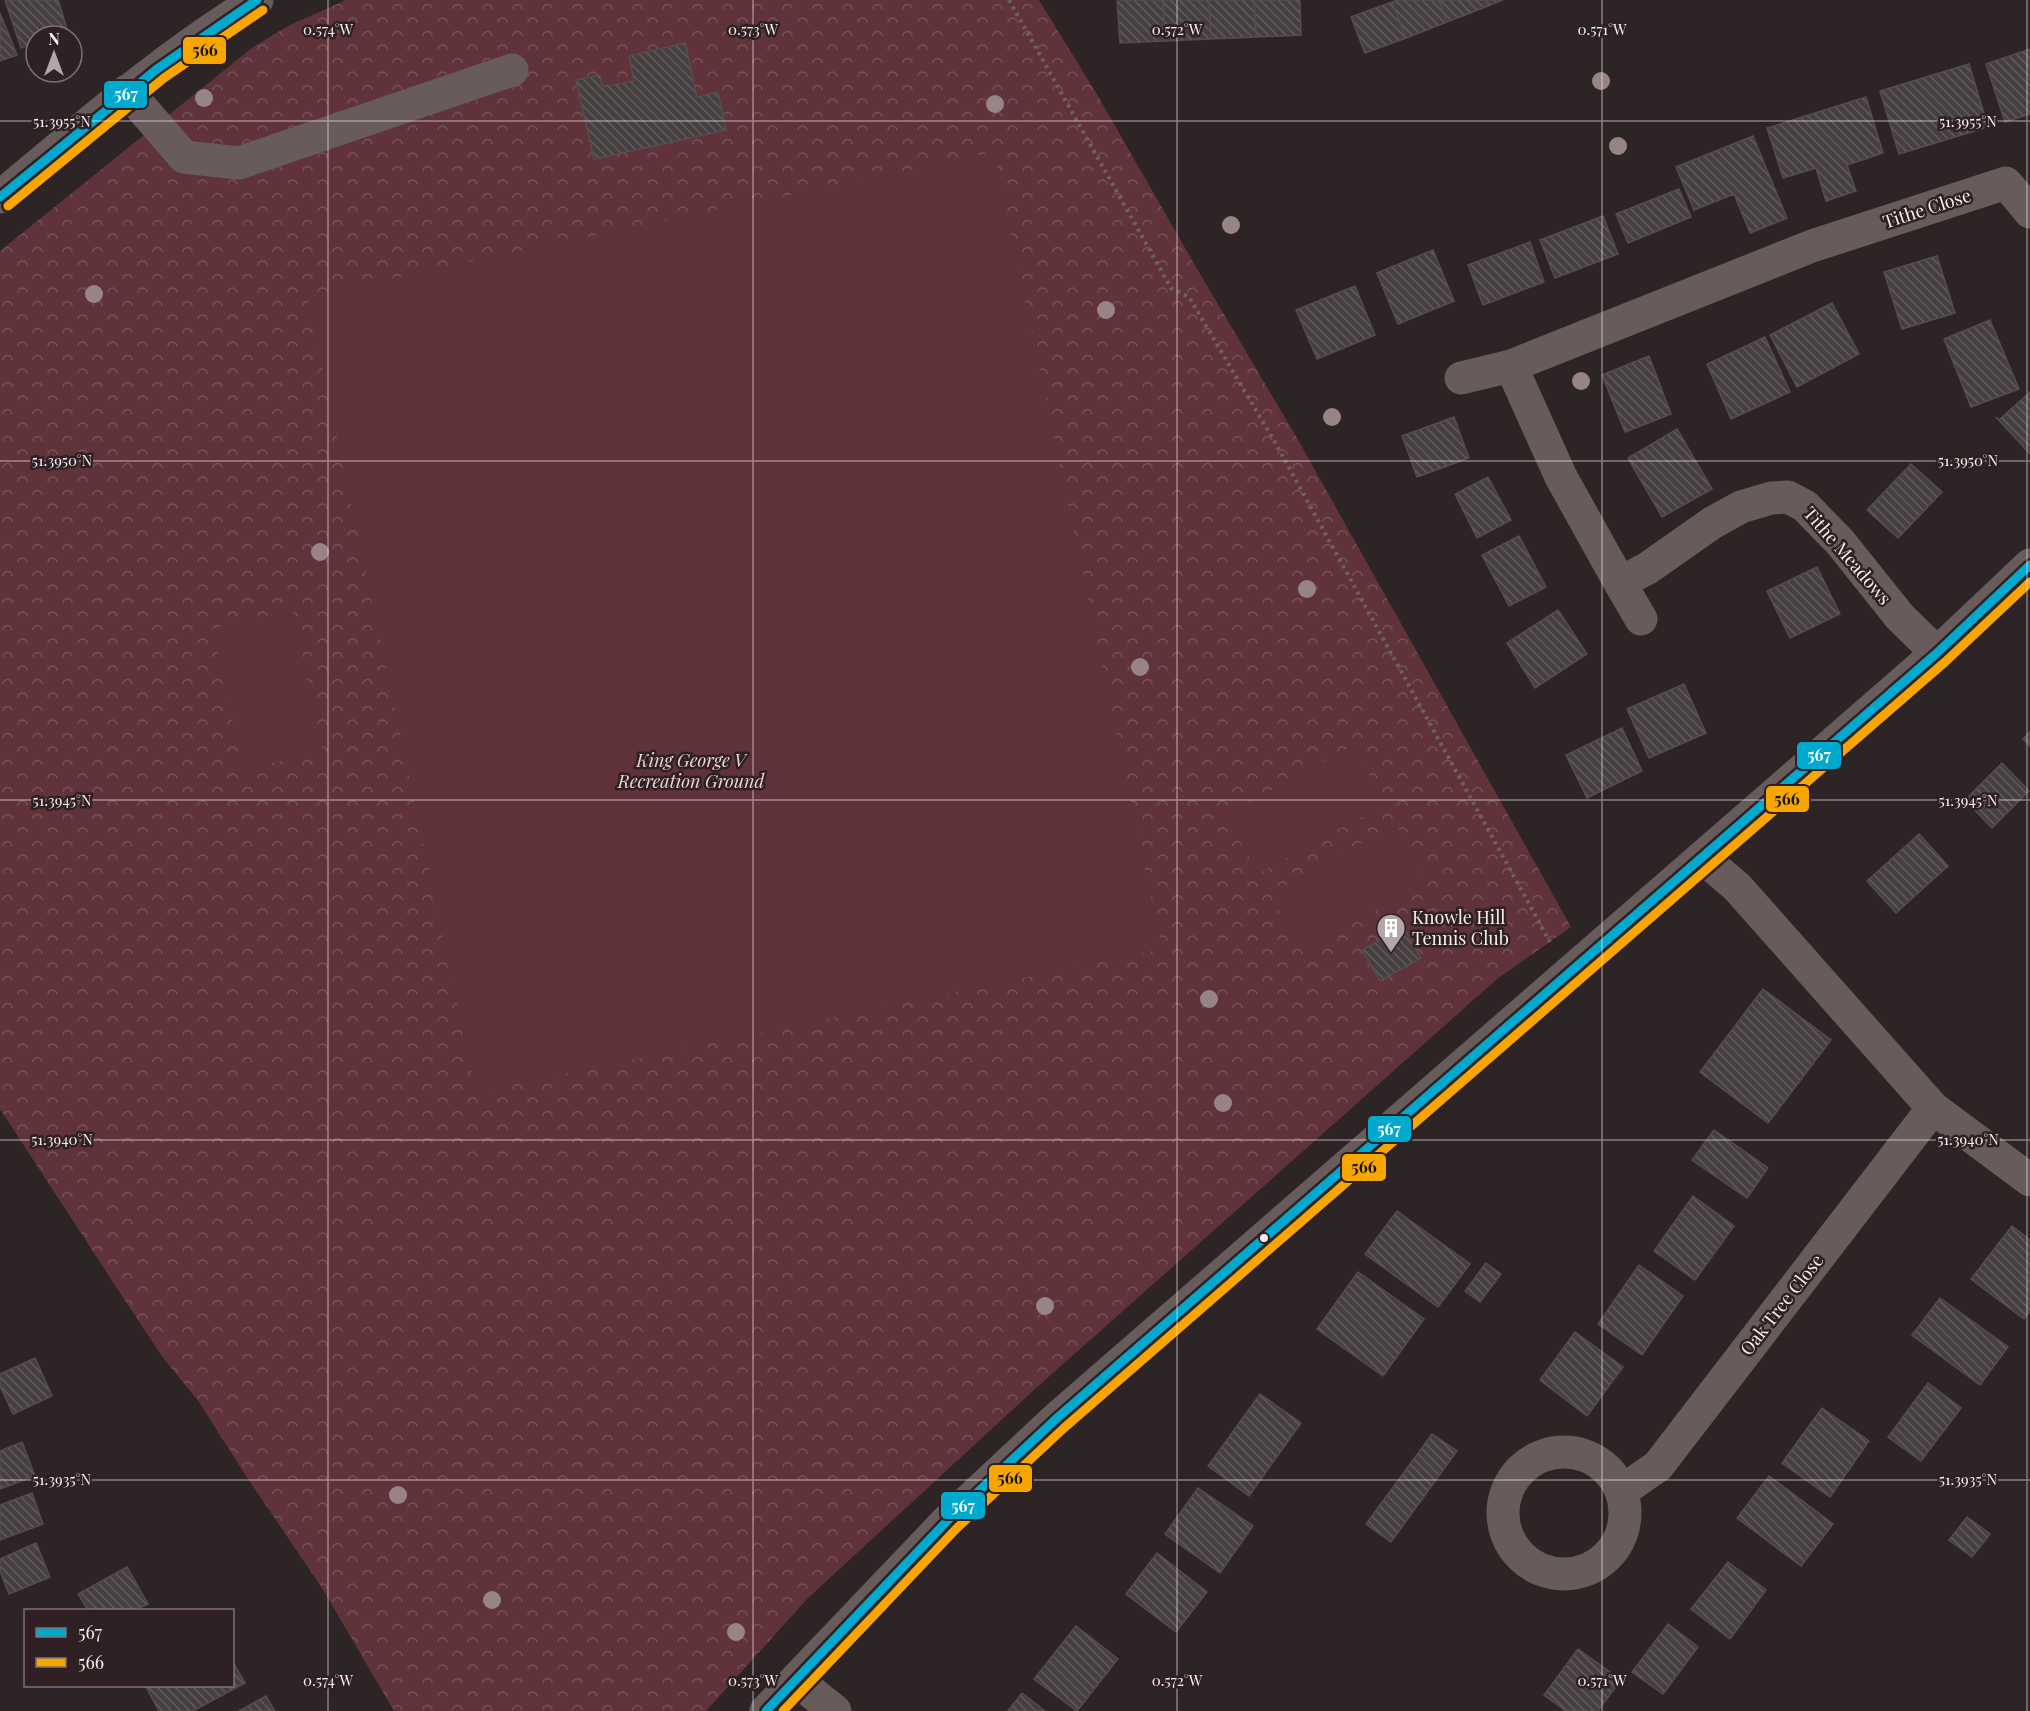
<svg xmlns="http://www.w3.org/2000/svg" width="2030" height="1711" viewBox="0 0 2030 1711" font-family="'Playfair Display',serif">
<style>
.forest{fill:url(#forest-crowns)}
.pitch{fill:#60333b}
.building{fill:url(#building-back-hatch);stroke:#544d4e;stroke-width:1.5}
.lines{fill:none;stroke-linecap:round;stroke-linejoin:round}
.path{stroke:#6c6263;stroke-width:4;stroke-dasharray:3 4.5;stroke-linecap:butt}
.minor{stroke:#685b5c;stroke-width:33}
.bus-1-casing{stroke:#2f2023;stroke-width:14}
.bus-2-casing{stroke:#2f2023;stroke-width:14}
.bus-1{stroke:#00a9ce;stroke-width:9}
.bus-2{stroke:#f7a600;stroke-width:9}
.tree{fill:#978487}
.ticks{fill:none;stroke:#f8eeef;stroke-width:1.5;stroke-opacity:0.45}
.bus-dot{fill:#f8eeef;stroke:#2f2023;stroke-width:2}
.labels{text-anchor:middle;stroke-width:5;stroke-linejoin:round;paint-order:stroke}
.street-label{font-size:18px;fill:#f8eeef;stroke:#2f2023}
.park-label{font-size:18px;font-style:italic;fill:#eed3d7;stroke:#2f2023}
.poi-label{font-size:18px;fill:#f8eeef;stroke:#2f2023;text-anchor:start}
.ticks-label{font-size:15px;text-anchor:middle;fill:#f8eeef;stroke:#2f2023;stroke-width:5;stroke-linejoin:round;paint-order:stroke}
.line-badge{stroke:#2f2023;stroke-width:2}
.badge-label{font-size:16px;text-anchor:middle;font-weight:bold;fill:#fff}
.pale-badge-label{font-size:16px;text-anchor:middle;font-weight:bold;fill:#111}
</style>
<defs>
<pattern id="forest-crowns" width="20" height="18" patternUnits="userSpaceOnUse" patternTransform="scale(1.5)"><rect width="20" height="18" fill="#60333b"/><path d="M2 6a3 3 0 1 1 6 0M12 15a3 3 0 1 1 6 0" fill="none" stroke="#785158"/></pattern>
<pattern id="building-back-hatch" width="6" height="6" patternUnits="userSpaceOnUse" patternTransform="scale(1.5)"><rect width="6" height="6" fill="#463f40"/><path d="M-1 5l2 2M0 0l6 6M5-1l2 2" fill="none" stroke="#615b5c"/></pattern>
</defs>
<rect width="100%" height="100%" fill="#2c2425"/>
<path class="forest" d="M346,0H1039L1098,96L1196,267L1297,438L1571,927L1497,979L1035,1389L807,1599L706,1711H394L322,1588L244,1473L199,1402L161,1355L126,1302L0,1109V251L253,47L288,26Z"/>
<path class="pitch" d="M994,152L1162,949L476,1092L307,296Z
M293,610L323,752L243,769L213,628Z
M1353,746L1385,804L1258,874L1226,815Z
M1396,824L1428,882L1302,952L1270,894Z"/>
<path class="building" d="M5,0H58L68,32L57,36H36V43L21,48Z
M1117,0H1163L1165,41L1120,43Z
M1163,0H1209L1211,39L1165,41Z
M1209,0H1254L1256,37L1211,39Z
M1254,0H1300L1301,35L1256,37Z
M1397,0H1439L1447,22L1406,38L1392,2Z
M1439,0H1486L1488,6L1447,22Z
M1486,0H1503L1488,6Z
M1392,2L1406,38L1365,53L1351,17Z
M0,13L17,55L0,61Z
M685,43L697,97L718,92L726,130L594,159L576,80L600,75L603,87L634,81L629,56Z
M2030,49V114L2005,122L1986,64Z
M1969,64L1988,127L1899,154L1880,91Z
M1866,97L1883,153L1847,165L1856,191L1826,201L1816,168L1783,178L1767,128Z
M1753,136L1787,218L1750,233L1734,194L1694,210L1676,167Z
M1679,189L1691,217L1628,243L1616,214Z
M1603,216L1618,254L1555,278L1540,240Z
M1530,242L1544,282L1483,305L1468,265Z
M1433,250L1454,301L1398,324L1377,273Z
M1937,256L1955,313L1902,329L1884,272Z
M1355,286L1375,335L1317,359L1296,310Z
M1832,303L1859,354L1797,387L1770,335Z
M1990,320L2019,389L1971,407L1944,339Z
M1765,337L1790,392L1731,419L1707,364Z
M1649,356L1671,414L1625,432L1602,375Z
M2030,392V454L1996,417L1999,420Z
M1454,417L1469,458L1417,477L1402,436Z
M1677,429L1712,489L1662,517L1628,458Z
M1911,464L1942,492L1898,538L1867,510Z
M1488,477L1511,520L1477,538L1455,494Z
M1519,536L1546,587L1509,606L1482,555Z
M1817,567L1840,614L1790,638L1767,591Z
M1558,610L1587,654L1535,688L1507,643Z
M1684,684L1706,733L1649,758L1627,709Z
M1622,728L1642,771L1587,798L1566,755Z
M2030,732V746L2023,739Z
M2002,763L2029,791L1992,828L1965,800Z
M1919,834L1948,866L1896,913L1867,881Z
M1403,927L1421,958L1380,981L1362,950Z
M1763,989L1831,1040L1768,1123L1700,1072Z
M1714,1130L1768,1168L1747,1198L1692,1160Z
M1693,1196L1734,1226L1695,1280L1654,1251Z
M1397,1211L1470,1264L1438,1307L1365,1254Z
M2012,1226L2030,1240V1311L2024,1319L1971,1279Z
M1486,1263L1501,1274L1480,1302L1465,1291Z
M1639,1265L1683,1296L1642,1355L1598,1324Z
M1358,1272L1424,1319L1383,1376L1317,1329Z
M1940,1298L2008,1347L1980,1385L1912,1335Z
M1575,1332L1623,1367L1587,1416L1540,1380Z
M35,1358L52,1396L13,1414L0,1386V1374Z
M1928,1383L1961,1408L1921,1461L1888,1437Z
M1260,1394L1301,1423L1249,1496L1208,1466Z
M1822,1408L1869,1441L1830,1497L1782,1463Z
M1432,1434L1457,1451L1391,1542L1366,1524Z
M22,1442L35,1476L0,1489V1451Z
M1769,1476L1833,1524L1801,1566L1737,1518Z
M1198,1488L1253,1526L1220,1573L1165,1534Z
M32,1493L43,1524L0,1540V1505Z
M1967,1517L1990,1534L1972,1557L1949,1540Z
M36,1543L50,1577L9,1594L0,1571V1559Z
M1157,1553L1207,1592L1176,1632L1126,1594Z
M1728,1562L1766,1590L1730,1639L1691,1609Z
M127,1567L148,1604L135,1610H88L78,1594Z
M1668,1624L1698,1647L1663,1694L1632,1672Z
M1076,1626L1118,1659L1077,1711L1034,1679Z
M1578,1649L1621,1680L1598,1711H1566L1544,1695Z
M232,1660L245,1683L193,1711H159L146,1687L232,1686Z
M1022,1693L1045,1711H1008Z
M266,1696L275,1711H239Z"/>
<g class="lines">
<path class="path" d="M1009,0L1171,288L1189,297L1276,444L1550,942"/>
<path class="minor" d="M127,91L184,157L239,163L512,70
M0,197C83,128 165,56 257,0
M1461,378L1511,366
M1620,583L1641,619
M1937,653L1900,617L1840,542L1805,506L1788,497L1771,498L1741,507L1712,523L1648,568L1620,583L1561,477L1511,366L1812,246L2006,183L2030,212
M1933,1108L2030,1180
M1503 1513a61 61 0 1 1 122 0a61 61 0 1 1-122 0Z
M1622,1491L1658,1466L1933,1108L1737,887L1703,858
M796,1680L835,1711
M766,1711L949,1519L1056,1419L1937,653L2030,565"/>
<g class="bus-1-casing">
<path id="bus-1" d="M0,197L157,69L257,0
M766,1711L949,1519L1056,1419L1937,653L2030,565"/>
</g>
<g class="bus-2-casing">
<path id="bus-2" d="M8,206L164,78L263,10
M783,1711L957,1528L1064,1428L1945,662L2030,582"/>
</g>
<use href="#bus-1" class="bus-1"/>
<use href="#bus-2" class="bus-2"/>
</g>
<g class="tree">
<circle cx="1601" cy="81" r="9"/>
<circle cx="204" cy="98" r="9"/>
<circle cx="995" cy="104" r="9"/>
<circle cx="1618" cy="146" r="9"/>
<circle cx="1231" cy="225" r="9"/>
<circle cx="94" cy="294" r="9"/>
<circle cx="1106" cy="310" r="9"/>
<circle cx="1581" cy="381" r="9"/>
<circle cx="1332" cy="417" r="9"/>
<circle cx="320" cy="552" r="9"/>
<circle cx="1307" cy="589" r="9"/>
<circle cx="1140" cy="667" r="9"/>
<circle cx="1209" cy="999" r="9"/>
<circle cx="1223" cy="1103" r="9"/>
<circle cx="1045" cy="1306" r="9"/>
<circle cx="398" cy="1495" r="9"/>
<circle cx="492" cy="1600" r="9"/>
<circle cx="736" cy="1632" r="9"/>
</g>
<path class="ticks" d="M328,0V1711M753,0V1711M1177,0V1711M1602,0V1711M2027,0V1711M0,121H2030M0,461H2030M0,800H2030M0,1140H2030M0,1480H2030"/>
<defs>
<g id="building-pin" transform="scale(1.5)"><path d="M0 17L-7.5 6A9.5 9.5 0 1 1 7.5 6Z" fill="#b1a7a8" stroke="#2f2023"/><path d="M-4-6H4V6H1V3H-1V6H-4ZM-2.5-4.3h1.7v1.8h-1.7ZM.8-4.3h1.7v1.8H.8ZM-2.5-1h1.7V.8h-1.7ZM.8-1h1.7V.8H.8Z" fill="#fff"/></g>
</defs>
<g fill-rule="evenodd">
<use href="#building-pin" x="1391" y="928"/>
</g>
<circle class="bus-dot" cx="1264" cy="1238" r="5"/>
<g class="labels">
<g class="street-label">
<text transform="translate(1927 209) rotate(-18)" y="6">Tithe Close</text>
<text transform="translate(1847 556) rotate(49)" y="6">Tithe Meadows</text>
<text transform="translate(1782 1305) rotate(-52)" y="6">Oak Tree Close</text>
</g>
<g class="park-label">
<text x="691" y="767">King George V<tspan x="691" dy="21">Recreation Ground</tspan></text>
</g>
<g class="poi-label">
<text x="1412" y="924">Knowle Hill<tspan x="1412" dy="21">Tennis Club</tspan></text>
</g>
</g>
<g class="ticks-label">
<text x="328" y="35">0.574°W</text>
<text x="753" y="35">0.573°W</text>
<text x="1177" y="35">0.572°W</text>
<text x="1602" y="35">0.571°W</text>
<text x="62" y="127">51.3955°N</text>
<text x="1968" y="127">51.3955°N</text>
<text x="62" y="466">51.3950°N</text>
<text x="1968" y="466">51.3950°N</text>
<text x="62" y="806">51.3945°N</text>
<text x="1968" y="806">51.3945°N</text>
<text x="62" y="1145">51.3940°N</text>
<text x="1968" y="1145">51.3940°N</text>
<text x="62" y="1485">51.3935°N</text>
<text x="1968" y="1485">51.3935°N</text>
<text x="328" y="1686">0.574°W</text>
<text x="753" y="1686">0.573°W</text>
<text x="1177" y="1686">0.572°W</text>
<text x="1602" y="1686">0.571°W</text>
</g>
<g class="line-badge">
<rect x="182" y="36" width="45" height="29" rx="6" fill="#f7a600"/>
<rect x="103" y="80" width="45" height="29" rx="6" fill="#00a9ce"/>
<rect x="1796" y="741" width="46" height="29" rx="6" fill="#00a9ce"/>
<rect x="1765" y="785" width="45" height="28" rx="6" fill="#f7a600"/>
<rect x="1367" y="1115" width="45" height="28" rx="6" fill="#00a9ce"/>
<rect x="1341" y="1153" width="46" height="29" rx="6" fill="#f7a600"/>
<rect x="988" y="1464" width="45" height="29" rx="6" fill="#f7a600"/>
<rect x="940" y="1491" width="46" height="29" rx="6" fill="#00a9ce"/>
</g>
<g class="badge-label">
<text x="126" y="100">567</text>
<text x="1819" y="761">567</text>
<text x="1389" y="1135">567</text>
<text x="963" y="1512">567</text>
</g>
<g class="pale-badge-label">
<text x="205" y="56">566</text>
<text x="1787" y="805">566</text>
<text x="1364" y="1173">566</text>
<text x="1010" y="1484">566</text>
</g>
<rect x="24" y="1609" width="210" height="78" fill="#2f2023" stroke="#7f7275" stroke-width="1.5"/>
<rect x="36" y="1628" width="30" height="9" fill="#00a9ce" stroke="#7f7275" stroke-width="1.5"/>
<text x="78" y="1639" font-size="18" fill="#f8eeef">567</text>
<rect x="36" y="1658" width="30" height="9" fill="#f7a600" stroke="#7f7275" stroke-width="1.5"/>
<text x="78" y="1669" font-size="18" fill="#f8eeef">566</text>
<g transform="translate(54 54)"><circle r="28" fill="#2f2023" stroke="#7f7275" stroke-width="1.5"/>
<path d="M0-4.5L10 22L0 15L-10 22Z" fill="#b1a7a8"/>
<text y="-9" font-size="16" font-weight="bold" text-anchor="middle" fill="#f8eeef">N</text>
</g>
</svg>
